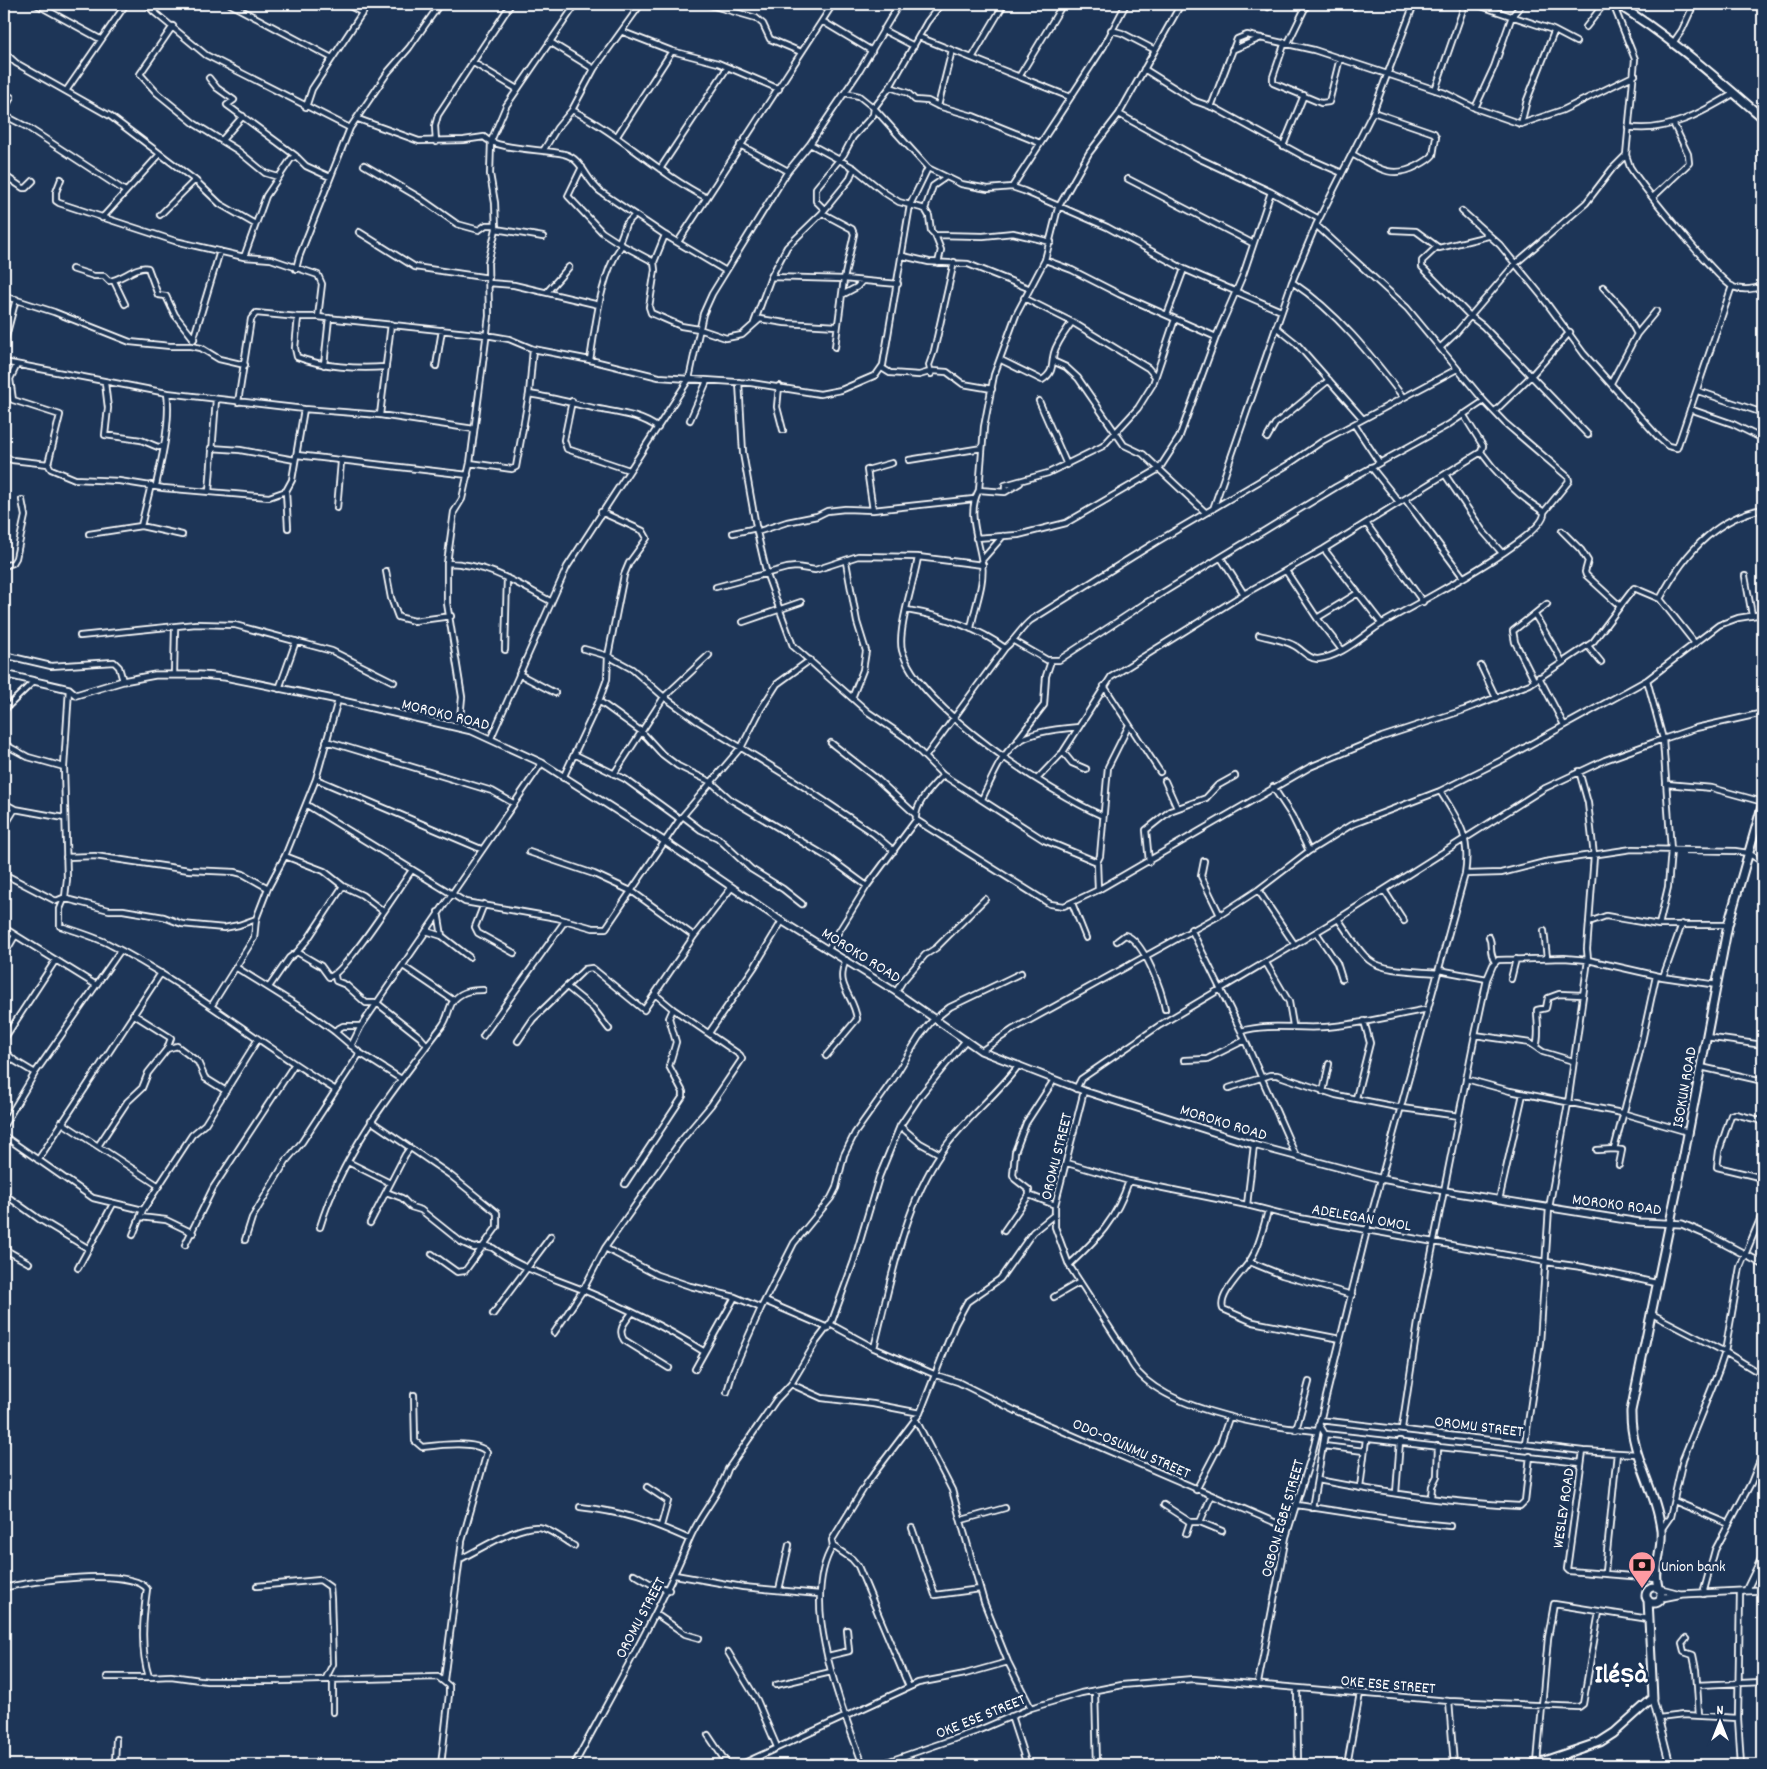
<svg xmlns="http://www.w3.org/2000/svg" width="1767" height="1769" viewBox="0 0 1767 1769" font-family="Dekko,sans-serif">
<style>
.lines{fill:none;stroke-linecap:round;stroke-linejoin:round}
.street-casing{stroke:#fff;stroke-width:8}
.secondary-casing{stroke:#fff;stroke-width:9}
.primary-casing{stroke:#fff;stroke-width:11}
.street{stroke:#1d3557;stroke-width:4.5}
.secondary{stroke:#1d3557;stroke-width:5.5}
.primary{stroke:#1d3557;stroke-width:7}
.labels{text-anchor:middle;stroke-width:5;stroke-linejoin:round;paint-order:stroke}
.street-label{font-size:16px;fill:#fff;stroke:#1d3557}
.poi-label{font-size:16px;fill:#fff;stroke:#1d3557;text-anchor:start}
.town-label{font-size:26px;font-weight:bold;fill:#fff;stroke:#1d3557}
</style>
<rect width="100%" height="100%" fill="#1d3557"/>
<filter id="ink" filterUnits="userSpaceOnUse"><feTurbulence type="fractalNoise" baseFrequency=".02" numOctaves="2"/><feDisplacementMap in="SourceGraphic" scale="10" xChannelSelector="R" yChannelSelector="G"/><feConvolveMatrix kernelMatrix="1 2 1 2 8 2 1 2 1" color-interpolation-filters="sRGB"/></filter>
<g filter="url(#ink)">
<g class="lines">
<g class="street-casing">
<path id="street" d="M36,4L100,39
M147,4L154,12L206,55L350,128
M230,4L332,58
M346,4L363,13
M707,4L756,18L763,24L770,39L801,52
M1350,4L1354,6
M1475,4L1553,30L1576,42
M1613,4L1635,59L1626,155L1630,167C1642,186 1716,278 1733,287C1743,291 1754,289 1763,286
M1268,7L1270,4
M822,21L872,51
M173,26L140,74L157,93L195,124L237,150L265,173L278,177
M1586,27L1604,4
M883,30L914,46
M1111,30L1122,33L1155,50
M623,32L672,51L718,63L779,89
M919,37L1070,97
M550,42L594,69
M1285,42L1273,77V83L1321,103L1329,102L1340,58
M1288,43L1307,4
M1673,43L1682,30L1694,4
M1232,50L1261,38
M4,52L16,63L110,116L196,181L220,204L255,224
M972,58L1004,4
M472,62L517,89
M1144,69L1195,101L1215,108L1303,156L1342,173
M1019,77L1063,4
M209,78L217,88L234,100L227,105L296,156
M890,87L908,93L915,100L928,101L938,106L973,116L1040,143
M1435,90L1465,4
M66,91L126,4
M845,93L859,96L874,108L928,168L961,184L988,189L1012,187L1024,191L1107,227L1184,269L1281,311
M938,106L952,50
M306,107L312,89L368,4
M1211,107L1237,39L1247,35L1314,50L1445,93L1475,108L1521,124L1563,110L1635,75
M1475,108L1494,67L1512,16L1522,4
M572,110C620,134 658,173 705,197
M1119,114L1198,158L1271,192L1319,219
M4,115L27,127L125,191
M6,116L5,109L11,97
M358,119L419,141L464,140L484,137C496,150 545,149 564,154C582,158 587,182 601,192L665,235L726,271
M1521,124L1527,100L1554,32
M1628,127C1665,134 1703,112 1733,94
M617,136L672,51
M222,140L243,116
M436,142L435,126L438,115L511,4
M810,144L854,168L885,193L899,202L925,209L929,216L931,231L935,235L941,250L938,263
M740,145L788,171
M1283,146L1304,95
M543,151L557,128L572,110L594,69L641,4
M1352,154C1376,167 1391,180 1417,166C1423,163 1429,160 1433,155L1436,137L1434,133L1373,112
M364,165L420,198L457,224L479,230L486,225H496
M582,167L568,196L602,232L619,243
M660,169L727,68
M4,175L23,188H26L33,181
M61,179L56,192V201L59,203L175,241L244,257L271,259L318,275L322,284L318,317
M1128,179L1252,243
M1012,187L1104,46L1126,4
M1653,197L1689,163L1688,154L1673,123
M824,209L816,201V188L844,154L853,137L873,115L874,108L890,87L927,22L941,4
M925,209L933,186L946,177
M1462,211L1500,245L1540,294L1584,354L1659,438L1668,446L1677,448L1732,286
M822,213L852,229L854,234L844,279L835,347
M160,215L195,180
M102,218L160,154
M496,229L543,237
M1393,230L1416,231L1439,248L1488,236
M359,232L415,267L489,278
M935,235L983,236L1013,233L1051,242
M678,242L833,4
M622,245L654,262L655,270L649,307L651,313L681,326L699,329L726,338L742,335L760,319L785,323L837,326
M1437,247L1422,261V267L1470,316L1483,326L1588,435
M903,256L929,262L968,264L1028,288
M244,257L266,196L291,159L296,156L306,166L330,177
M1045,260L1072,270L1119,294L1216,337
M654,262L665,235
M72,269L94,276H104L109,281C122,280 136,265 148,268L158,295L166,296L175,315L194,339
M296,269L299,257L350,128L388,72L409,48L440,4
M771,277L844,279L898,284
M114,281L125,304
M1292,282C1337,312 1370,354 1403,397
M489,283L514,285L599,305
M1603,287L1624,310L1637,334
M547,292L569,267
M842,295L857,287L862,281
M4,296L54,312L130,342L170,346H191L201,348L219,359L245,365
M1024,298L1072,322L1148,368L1154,375
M1167,315L1184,269
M298,317L295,348L297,357C322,367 358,369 385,367
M754,323L771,277L787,247L822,213L849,180L854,168
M1276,327L1296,343L1363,419
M193,340L220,251
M4,344L16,299
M1441,347L1456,333L1515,264L1586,203L1612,169L1626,155
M590,360C596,324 600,275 622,245L619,243L626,224L635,215
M1001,360L1042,380C1055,372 1051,364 1054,353C1057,342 1066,331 1072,322
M4,362L167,393L304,409L380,415L474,429
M1055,362L1066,367L1078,378L1124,445L1143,454L1205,512
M17,365L10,379L13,400L60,415L48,464
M324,365L329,318
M436,366L442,330
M882,368L890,373L919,375L933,371L947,372L963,384L992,389
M931,374L929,365L934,351L954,262
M739,382L743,453L757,532L767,575L793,646L868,712L906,738L943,775L1044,840L1097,862
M105,383L108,408L105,435L141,440L158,447L164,446
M1611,383L1637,334L1656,311
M779,386L777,407L783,430
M1698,391L1763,413
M529,394C553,398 575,404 598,409C618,413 641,415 658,428
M572,401L564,440L567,449L629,470
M1039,401L1067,465
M238,402L251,319L256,313L298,317H318L486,335L509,339L533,349L590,360L659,377L751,383L820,394L841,390L876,375L883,365L910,205L928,168
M1690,409L1733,424L1763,439
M1495,411L1530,377L1570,332
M380,415L391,324
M690,420L707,381
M1354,424L1379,462
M1267,438L1275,424L1329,380
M211,448L240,450L295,460
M1481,452C1499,477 1518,496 1544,512
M297,455L468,475
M4,456L12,460L48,464L51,469L75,479L119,481L163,488L269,497L286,491
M909,460L982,448
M470,463L512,469L516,467L529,394L533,349
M1371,467L1399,502
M1446,476L1482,530L1502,553
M156,485C162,458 171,421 167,393
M979,490L1005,492L1020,483
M209,492L216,399
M1005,492V485L1048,473L1103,446L1138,408L1153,384L1175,319
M1405,499L1463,577
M337,508L341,462
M1213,509L1292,282L1316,225L1373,112L1414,4
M873,510L867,470L892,463
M1366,523L1423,602
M141,526L151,485
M288,528L286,491L292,480L304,409
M1562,531L1581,550L1588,561L1585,572L1586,575L1620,606
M757,532L787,522L817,516L827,511L845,509L873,510L974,499
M733,533L757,528
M89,534L141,526L182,535
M976,538L1018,535L1066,523L1159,469L1179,438L1216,337L1243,275L1271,192
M1324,549L1382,624
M918,557C915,579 897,630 902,650C917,707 1050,793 1103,816
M1221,558L1244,594
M982,560L1003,536
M846,562L857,622L866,651L863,670L852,698
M447,563C488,564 515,582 550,601
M4,566L13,563L16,558L25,516L22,500
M386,571L391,598L398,617L414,621L451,616
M1286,571L1317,618L1342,650
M1745,576L1752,615
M716,587L787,568L796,567L815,570L858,556L918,557L983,565
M1660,599C1682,557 1714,518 1763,509
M907,610C942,616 976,627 1005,648
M1535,615L1562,661
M1317,618L1358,593
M743,622L801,602
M971,629C974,607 985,585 982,563C979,539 966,513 979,490L984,427L994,375L1016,315L1045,260L1058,208L1089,153L1119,114L1181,4
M1259,635C1270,638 1285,640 1295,646C1302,650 1310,660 1318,659C1341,657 1362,636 1381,624C1404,610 1548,537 1544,512L1569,481L1568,477L1505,423L1484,401L1407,308L1316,225
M80,636L196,624L235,625L332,651L394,682
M1014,641L1047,660H1059L1144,604L1336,487L1448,425L1484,401
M1588,646L1601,662
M584,649L608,656L632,669L664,697L696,720L792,779L874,834L894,851
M505,650L507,578
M4,655L51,666L114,662L119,667L123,681
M1481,666L1496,698
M174,674L175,628
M519,674L555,693
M1539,677L1564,725
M1534,680L1515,642L1513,631L1547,604
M1647,680L1663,739L1671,850L1668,887L1659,925
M1104,686L1160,772
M69,689L64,767L67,879L65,897L60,909V926C76,931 92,936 107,943C188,984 257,1042 334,1089
M279,689L296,641
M599,701L642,732L662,754L678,766L711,782L730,799L829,858L867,886
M4,710L33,682
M459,728L462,697L447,603V563L454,512L462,499L470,463L489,316L488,263L496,229L495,203L490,174L491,141L506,106L576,4
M491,738L567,567L689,379L703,314L712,294L788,171L810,144L860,70L899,4
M1018,739L1044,705L1046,676L1051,661
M326,741L492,791L513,803
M831,743L877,779L915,814
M4,744L28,757L64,767
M1063,752L1072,763L1086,769
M574,754L625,779L680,819
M926,756L1005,648C1016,639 1021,628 1031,620L1156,542L1289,464L1324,440L1457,369
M614,774L664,697L709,655
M563,778L599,701L607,679L608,656L624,575L629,563L647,538L643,531L601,512
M1038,778L1063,752L1111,677L1244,594L1324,549L1481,452L1483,446L1463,414
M316,779L481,849
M1165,781L1177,808
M1666,784L1712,788L1763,802
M1273,787L1292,816L1309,851
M982,799C1009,741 1012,733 1079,727
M4,803L15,809L64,818
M307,805L465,902L557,918L593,928H606L680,819L742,746L761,709L777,684L810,660
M684,817L701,830L718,838L751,869L783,889L802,904
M916,820L1050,904L1064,906L1098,890L1310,767L1382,737L1464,710L1530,684L1593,642L1634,588L1660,599L1694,642
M4,827L15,809
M529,852L594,874L633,892L694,936
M285,856L324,871L343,886L362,895L383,911
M66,857L95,856L189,870L235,872L243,874L268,888
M1204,861L1201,876L1220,915
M1149,862L1146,830L1170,811L1206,798L1217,786L1235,776
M4,874L56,901L63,898L109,910H123L164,917L182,924L224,928L239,925L256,919
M1465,874L1501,873L1545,862L1632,849L1735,851L1748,853L1763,862
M1098,890L1097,862L1100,856L1108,767L1129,725
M1258,890L1295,945
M1384,890L1404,921
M1072,903L1086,938
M484,904L475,927L478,933L514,953
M438,912L442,936
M1338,919C1348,932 1357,950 1369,960C1383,972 1420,971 1438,973
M1589,922L1606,916L1659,925H1728
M4,928L96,985
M1191,929L1241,1031L1296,1156
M426,931L442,936L469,957
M1544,931L1547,958
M1316,932L1337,963L1342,979
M1489,937C1493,945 1488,951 1495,962
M1117,941L1125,935C1144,940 1162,991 1165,1009
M828,949L867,886L916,820C914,804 932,787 943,775
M297,952L321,966L329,977C345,974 399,888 412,870
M4,955L15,936
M1266,963L1289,1002L1293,1025
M403,966L453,1000
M237,968L306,1011L334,1031L360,1053L401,1079
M1439,970L1487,979
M335,976L336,981L346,985L366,1003H377L420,1037L426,1044
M1663,977L1682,924
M1511,979L1516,959
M269,987L289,958L297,952L308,939L343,886
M567,987L593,1008L609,1029
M896,992L902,982L925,955L936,948L985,899
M212,1005L254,938L256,919L268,888L285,856L316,779L338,700
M334,1031L343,1026H361
M1241,1031C1269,1023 1297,1029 1325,1027C1359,1025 1394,1015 1428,1009
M709,1033L755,966L782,921
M1475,1035L1530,1043L1543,1052L1573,1061
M483,1036L565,921
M1706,1037L1763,1045
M4,1039L55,961
M518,1041L533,1019L585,969L592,968L596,971L644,1010L694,936L732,887
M351,1046L361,1026L542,763
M1536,1047C1540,1034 1537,1023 1537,1010L1546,1008L1548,998L1559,994L1583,995
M167,1049L177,1046L198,1062L205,1078L226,1091
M4,1051L15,1061L35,1073
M981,1051L1012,1030L1220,915L1258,890L1309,851L1351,825L1440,791L1502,760L1647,680L1719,625L1738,618L1763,614
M826,1056L857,1019C854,994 834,987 846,960
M1184,1060L1207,1059L1245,1040
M1701,1067L1763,1081
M1466,1079L1510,1091L1622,1113L1688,1132
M1229,1088L1270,1075H1277L1336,1095L1402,1108L1459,1116
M1076,1089L1081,1079L1160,1025L1338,919L1543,789L1605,760L1663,739L1696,728L1763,713
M1084,1091L1055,1205V1227L1069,1265L1128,1356C1147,1408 1267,1427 1316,1431
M1323,1092L1329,1064
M1356,1098L1370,1043L1364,1021
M371,1121L450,1175L497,1213V1227L465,1271L457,1272L432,1254
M1763,1121L1735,1114L1731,1115L1719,1151L1717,1167L1763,1178
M61,1122L159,1186
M4,1125L35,1073L120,951
M900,1126L920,1143L940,1154
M4,1136L93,1198L143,1210
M98,1146L127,1102L142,1088L148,1073L167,1049L171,1038L133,1014
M1614,1149L1622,1150L1619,1165
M1597,1150L1614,1149L1639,1055L1656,976
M38,1160L161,973
M348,1162L390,1183
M1067,1163L1129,1181L1247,1205L1294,1217L1546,1262L1582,1267L1656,1283
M625,1184L683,1096V1092L669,1066L676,1042L669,1018L673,1009
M386,1192L402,1198L411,1207L421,1210L461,1242L474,1248L486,1246L493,1248C519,1268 553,1278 583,1290C624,1307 665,1327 703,1351
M4,1194L39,1219L89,1249
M1029,1195V1190L1015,1179L1013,1175L1015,1152L1026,1123L1054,1080
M1499,1200L1523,1094
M1247,1205L1254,1145
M1268,1211C1263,1228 1259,1248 1249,1262C1242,1273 1218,1295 1223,1309L1253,1322L1340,1339
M140,1217L166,1220L193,1233
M370,1223L405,1155L410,1148
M320,1227C343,1151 394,1089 442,1026C449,1018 448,1005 455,999C463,991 472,990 483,990
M1004,1231L1029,1195L1055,1205
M133,1235L143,1210L192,1135L205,1124L258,1039
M245,1240L252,1218L286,1161L302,1142L360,1053
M185,1245L213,1188L294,1065
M605,1248L657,1275L690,1286L735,1297L761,1308
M4,1249L29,1263
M1250,1262L1282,1275L1352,1295
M1069,1265C1098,1238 1116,1220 1129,1181
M78,1268L113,1204
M1054,1297L1080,1282
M765,1301L828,1328
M632,1313C625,1322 617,1330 624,1340L669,1368
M1650,1313L1725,1352L1763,1375
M493,1314L551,1236
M830,1324L874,1348L936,1375L958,1382L1016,1411L1288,1528
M554,1333L583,1290L605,1248L680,1142L711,1105L742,1059L740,1055L673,1009L655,994
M874,1348C890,1284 904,1207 941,1153C963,1120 995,1097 1019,1065
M695,1369L735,1297
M791,1384L822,1398L873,1404L920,1413
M727,1392L733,1371L761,1308L794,1243L831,1198L836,1188L844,1155L855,1133L892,1081L919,1037L931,1022L950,1007L1021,973
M414,1395L415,1441L422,1447C439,1445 476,1440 487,1452L462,1541L444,1680
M915,1418L952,1490L984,1602L1008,1662L1031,1708
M1320,1420L1583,1451L1636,1454
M1402,1428L1419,1316L1475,1035L1487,979L1493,965L1498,960L1564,958L1588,960L1663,977L1717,985
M1296,1430L1309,1382
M1325,1434L1581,1463
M1525,1443L1540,1343L1549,1208L1568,1103L1588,960L1587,949L1594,856L1588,803L1579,771
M1324,1446L1364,1451
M1583,1451L1567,1569L1569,1571L1656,1578
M1318,1480C1384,1493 1453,1503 1520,1506L1525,1501L1530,1456
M647,1487L668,1501L661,1526
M1360,1488L1366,1439
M1196,1490L1220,1444L1229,1418
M1396,1493L1400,1441
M1431,1497L1432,1486L1437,1476L1438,1446
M1674,1501L1729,1524
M1164,1505L1190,1522L1186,1534
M1297,1505L1408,1522L1450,1526
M580,1507C624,1512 649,1521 689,1539
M1312,1508L1325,1434L1319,1424
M962,1520L1005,1508
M1190,1522H1200L1211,1497
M1200,1522L1222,1531
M912,1528L935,1595L980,1589
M1661,1530L1670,1517L1683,1459L1719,1370L1725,1352L1740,1267L1763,1212
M833,1546L852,1559L858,1566L909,1687
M460,1559C479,1550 523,1521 543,1528C554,1532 564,1540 574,1546
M1605,1572L1617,1453
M634,1574L651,1584L669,1590
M675,1575L743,1587L819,1594
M257,1586L320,1580L330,1587L331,1599L333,1664L326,1678
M4,1588C28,1581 131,1567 147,1589C143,1617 140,1650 149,1677L171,1676L207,1681H281L438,1677L449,1686V1694L441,1765
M779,1590L789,1545
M1740,1592L1738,1718L1741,1765
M1703,1594L1715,1550L1751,1483L1763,1453
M656,1614L685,1634L699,1638
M1686,1639L1682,1644L1684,1652L1693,1655L1696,1670L1699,1715
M728,1652L757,1700L777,1747
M828,1656L849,1651L847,1630
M107,1677H149
M1258,1683L1286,1537L1312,1454L1367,1230L1465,874C1471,837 1459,821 1440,791
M776,1685L831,1672
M1697,1685L1763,1682
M1297,1688L1298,1765
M1095,1691L1097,1765
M1449,1701L1454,1765
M333,1712V1679
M1011,1716L1027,1765
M1659,1718L1683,1715L1738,1718
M708,1735L728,1765
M1537,1763L1548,1638L1554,1604L1649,1619
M115,1765L116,1739
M574,1765C614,1690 657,1617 690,1538C700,1514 720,1494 728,1469L776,1400L791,1384L816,1342L832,1321L854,1261L879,1177L900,1126L920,1096L966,1040
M740,1765L918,1683L965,1674L1008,1662
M863,1765C842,1707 798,1602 833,1546L832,1540L867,1483L920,1413L955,1324L967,1302L1000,1279L1033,1232L1054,1215
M878,1765L977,1731L1031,1708L1081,1693L1122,1685L1193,1679L1449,1701L1579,1707L1583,1704L1599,1612
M1347,1765L1360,1693"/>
</g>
<g class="secondary-casing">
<path id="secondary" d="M4,674L69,689L76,695L123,681L155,675H200L225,677L338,700L472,731L542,763L664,841L780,920L896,992L981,1051L1084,1091L1254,1145L1382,1179L1445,1191L1639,1222L1682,1224L1710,1236L1763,1264
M1661,1589L1680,1594
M1746,1591L1763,1556
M1662,1598L1682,1594L1763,1590
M1653,1698L1670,1765"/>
</g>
<g class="primary-casing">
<path id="primary" d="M1617,4C1669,36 1716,78 1763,118
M1646 1595a8 8 0 1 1 16 0a8 8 0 1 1-16 0Z
M1658,1587C1653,1569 1663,1549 1661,1530C1656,1488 1630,1456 1631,1411L1684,1155L1728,925L1763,803
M1532,1765L1600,1742L1614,1733L1653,1698L1648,1600"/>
</g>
<use href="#street" class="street"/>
<use href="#secondary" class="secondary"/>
<use href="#primary" class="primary"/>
</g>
</g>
<defs>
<g id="bank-pin" transform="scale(1.4375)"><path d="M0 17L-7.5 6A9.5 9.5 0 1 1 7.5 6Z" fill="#ff9aa2" stroke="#1d3557"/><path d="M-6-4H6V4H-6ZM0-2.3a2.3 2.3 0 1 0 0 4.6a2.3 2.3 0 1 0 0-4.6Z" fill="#111"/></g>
</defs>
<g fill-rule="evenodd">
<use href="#bank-pin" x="1642" y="1565"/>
</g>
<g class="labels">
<g class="street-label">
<text transform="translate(446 713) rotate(14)" y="6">MOROKO ROAD</text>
<text transform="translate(862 954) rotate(32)" y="6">MOROKO ROAD</text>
<text transform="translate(1683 1087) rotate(-80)" y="6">ISOKUN ROAD</text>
<text transform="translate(1224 1121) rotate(17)" y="6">MOROKO ROAD</text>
<text transform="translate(1055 1156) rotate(-76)" y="6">OROMU STREET</text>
<text transform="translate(1617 1203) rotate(7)" y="6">MOROKO ROAD</text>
<text transform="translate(1362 1216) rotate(10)" y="6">ADELEGAN OMOL</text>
<text transform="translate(1479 1425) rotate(7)" y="6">OROMU STREET</text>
<text transform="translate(1132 1447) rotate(24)" y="6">ODO-OSUNMU STREET</text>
<text transform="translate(1562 1508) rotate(-82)" y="6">WESLEY ROAD</text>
<text transform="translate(1281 1518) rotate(-74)" y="6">OGBON EGBE STREET</text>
<text transform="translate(639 1617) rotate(-62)" y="6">OROMU STREET</text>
<text transform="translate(1388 1683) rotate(5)" y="6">OKE ESE STREET</text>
<text transform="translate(980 1715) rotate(-22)" y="6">OKE ESE STREET</text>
</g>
<g class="poi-label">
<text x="1661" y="1571">Union bank</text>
</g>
<g class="town-label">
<text x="1621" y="1682">Iléṣà</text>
</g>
</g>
<rect width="1767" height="1769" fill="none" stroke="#1d3557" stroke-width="20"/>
<rect x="10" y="10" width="1747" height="1749" fill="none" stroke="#fff" stroke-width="2" filter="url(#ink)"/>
<g transform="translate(1720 1722)" stroke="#1d3557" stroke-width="4" paint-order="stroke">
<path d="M0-4L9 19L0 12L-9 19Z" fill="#ffffff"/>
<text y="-8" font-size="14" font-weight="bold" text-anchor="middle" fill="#ffffff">N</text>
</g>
</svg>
